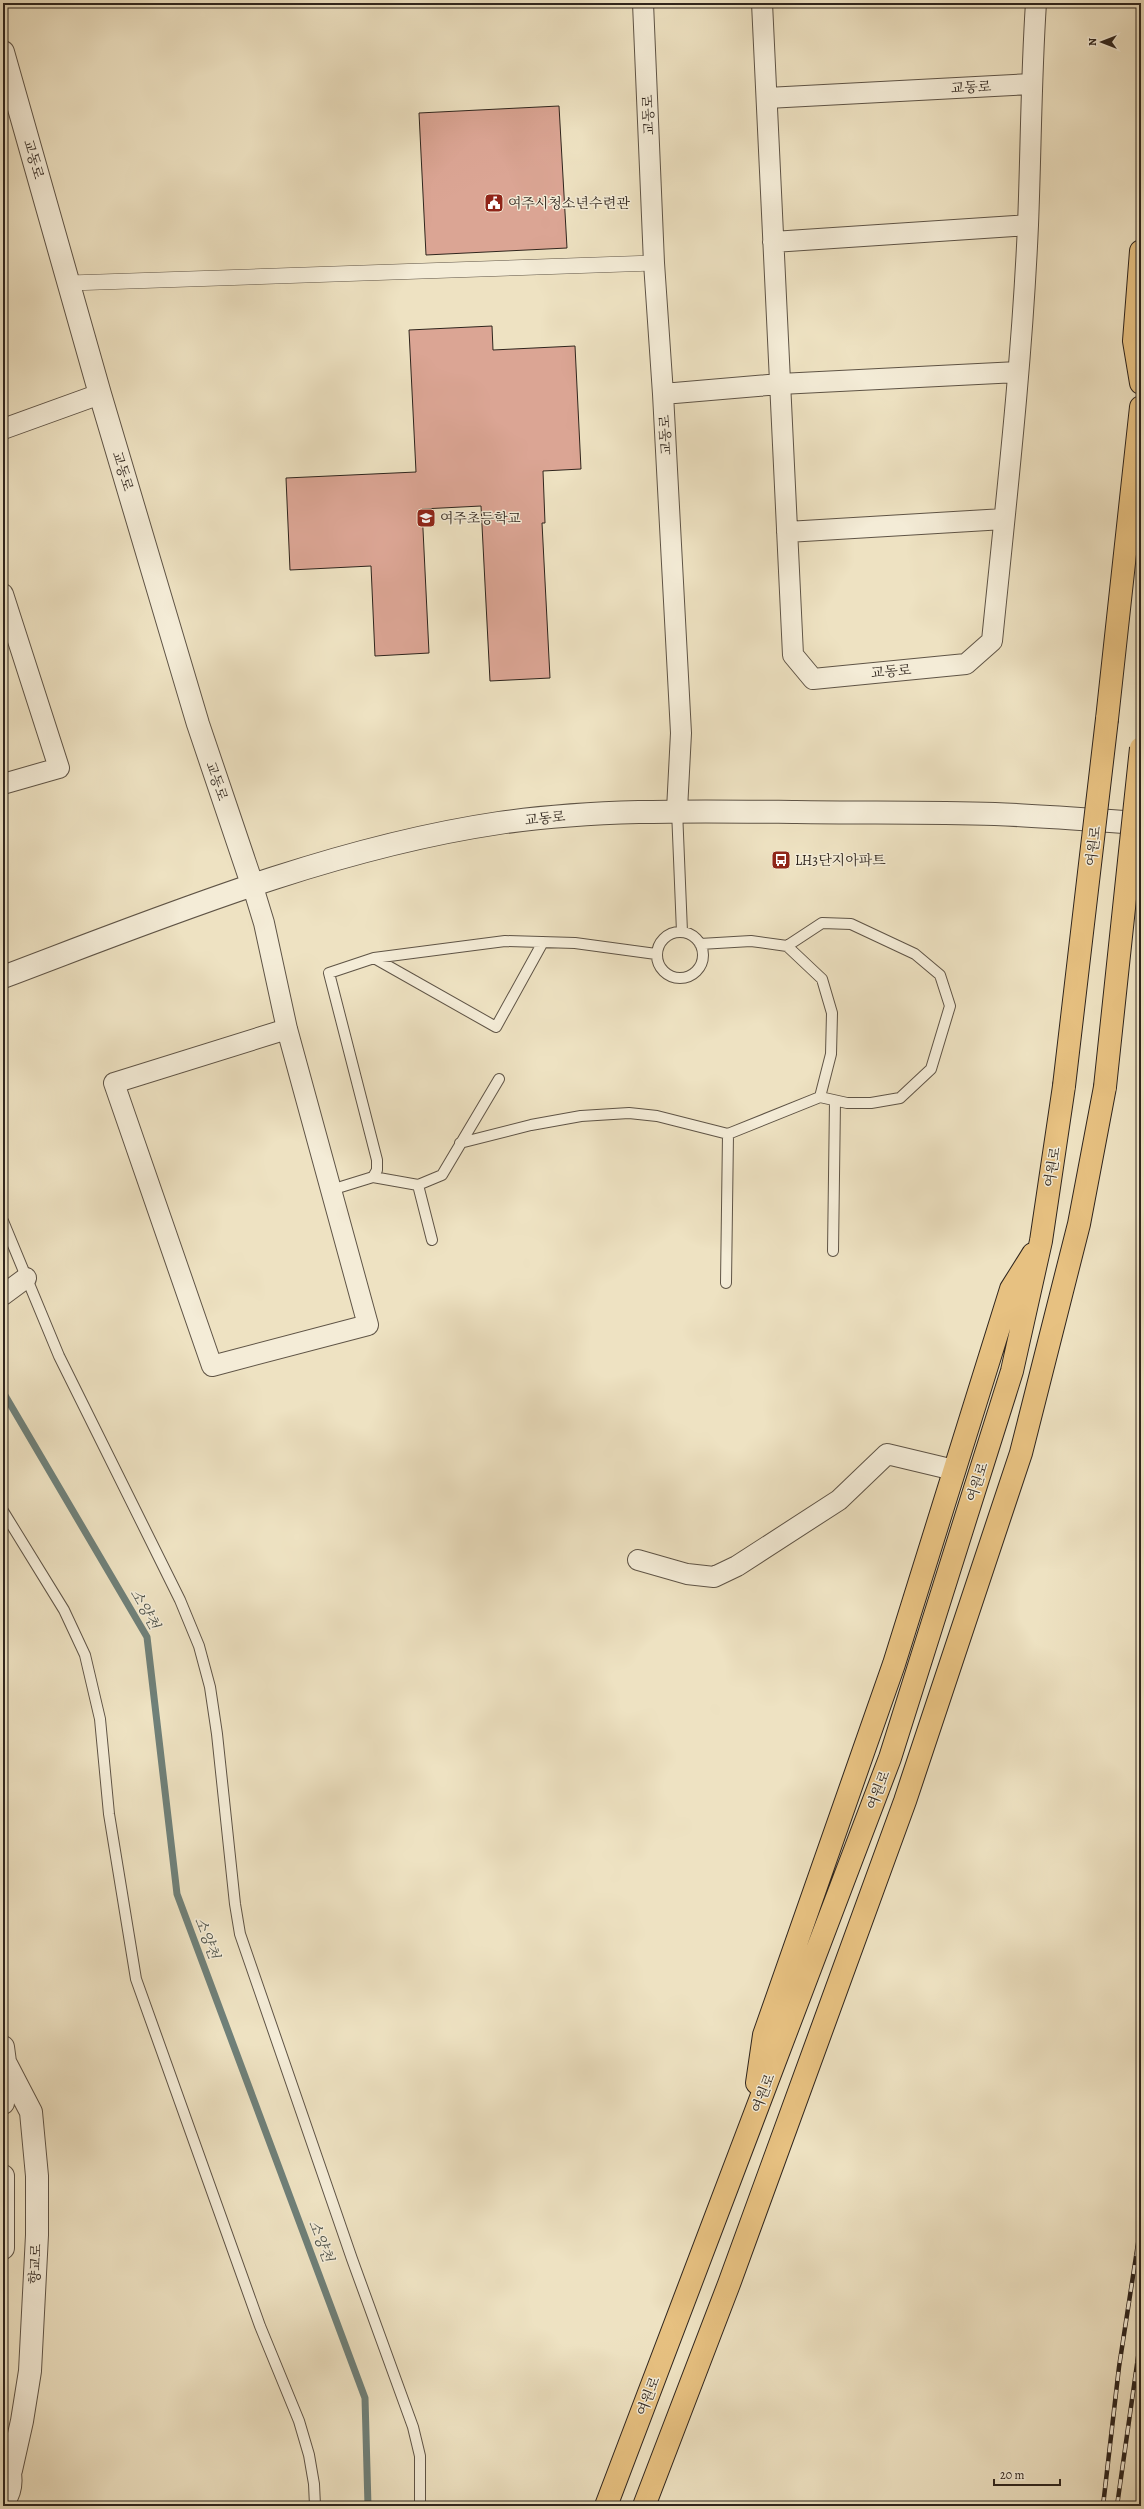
<svg xmlns="http://www.w3.org/2000/svg" width="1144" height="2509" viewBox="0 0 1144 2509" font-family="Alegreya,'Noto Serif KR',serif">
<style>
.lines{fill:none;stroke-linecap:round;stroke-linejoin:round}
.stream{stroke:#6f8079;stroke-width:7}
.building{fill:#dba594;stroke:#2f251d}
.service-casing{stroke:#5f5446;stroke-width:12}
.pedestrian-casing{stroke:#5f5446;stroke-width:16}
.minor-casing{stroke:#5f5446;stroke-width:22}
.tertiary-casing{stroke:#5f5446;stroke-width:24}
.trunk-casing{stroke:#2f251d;stroke-width:24}
.service{stroke:#f4ecd7;stroke-width:10}
.pedestrian{stroke:#f4ecd7;stroke-width:15}
.minor{stroke:#f4ecd7;stroke-width:20}
.tertiary{stroke:#f4ecd7;stroke-width:22}
.trunk{stroke:#e7c181;stroke-width:22}
.rail-casing{stroke:#2f251d;stroke-width:4.5}
.rail{stroke:#f4ecd7;stroke-width:3;stroke-dasharray:9;stroke-linecap:butt}
.trunk-bridge-casing{stroke:#2f251d;stroke-width:24;stroke-linecap:butt}
.trunk-bridge{stroke:#e7c181;stroke-width:22}
.labels{text-anchor:middle;stroke-width:3;stroke-linejoin:round;paint-order:stroke}
.street-label{font-size:14px;fill:#2f251d;stroke:#f4ecd7}
.poi-label{font-size:14px;fill:#2f251d;stroke:#f4ecd7;text-anchor:start}
.water-label{font-size:15px;font-style:italic;fill:#4f534b;stroke:#f4ecd7}
</style>
<rect width="100%" height="100%" fill="#eee2c2"/>
<filter id="stains"><feTurbulence type="fractalNoise" baseFrequency=".005" numOctaves="4"/><feColorMatrix values="0 0 0 0 .2 0 0 0 0 .09 0 0 0 0 .02 0 0 0 .5 -.17"/></filter>
<radialGradient id="worn" r=".72"><stop offset=".6" stop-color="#630" stop-opacity="0"/><stop offset="1" stop-color="#630" stop-opacity=".3"/></radialGradient>
<g class="lines">
<path class="stream" d="M3,1392L147,1637L177,1894L365,2398L368,2506"/>
</g>
<path class="building" d="M559,106L567,248L426,255L419,113Z
M492,326L493,350L575,346L581,469L543,471L545,523H542L550,678L490,681L481,506L422,509L429,653L375,656L371,566L290,570L286,478L416,472L409,330Z"/>
<g class="lines">
<g class="service-casing">
<path id="service" d="M677,810L682,932
M657 955a23 23 0 1 1 46 0a23 23 0 1 1-46 0Z
M700,944L751,941L787,946L822,979L832,1013L831,1054L820,1097
M374,958L496,1027L543,942
M460,1143L531,1125L581,1116L629,1113L657,1116L728,1134L820,1097L847,1103H871L900,1098L931,1069L950,1006L940,975L915,954L851,924L822,923L787,946
M373,1177L418,1185L442,1175L499,1079
M418,1185L432,1240
M331,1190L373,1177L377,1170V1160L329,973L374,958L505,941L575,943L656,954
M3,1221L59,1356L180,1600L199,1646L210,1687L217,1734L235,1904L240,1934L352,2259L413,2427L420,2456V2506
M833,1251L835,1101
M726,1283L728,1134
M3,1511L64,1610L85,1655L100,1719L109,1814L136,1979L260,2326L299,2421L309,2455L314,2484L315,2506"/>
</g>
<g class="pedestrian-casing">
<path id="pedestrian" d="M70,283L654,263"/>
</g>
<g class="minor-casing">
<path id="minor" d="M643,3L654,263L663,394L681,733L677,810
M762,3L793,655L813,679L966,664L992,641C1006,502 1022,364 1028,225C1031,151 1031,77 1036,3
M767,98L1031,84
M773,242L1028,225
M663,394L780,384L1018,372
M3,429L100,394
M787,532L1004,519
M3,594L59,768L3,784
M253,887L264,923L287,1029L368,1325L212,1366L114,1083L287,1029
M3,1295L26,1278
M638,1560L687,1574L714,1577L737,1566L839,1500L887,1454L954,1470"/>
</g>
<g class="tertiary-casing">
<path id="tertiary" d="M3,52L100,394L198,724L253,887
M3,977C162,917 330,848 499,823C598,809 697,811 796,812C863,813 929,812 995,814C1044,816 1092,820 1141,823
M3,2047L5,2062L3,2103
M5,2062L31,2112L37,2176V2235L30,2371L22,2421L11,2470
M3,2176V2248
M3,2503C14,2488 12,2473 5,2457"/>
</g>
<g class="trunk-casing">
<path id="trunk" d="M1141,251L1134,341L1141,383
M1107,719L1141,407
M757,2083L764,2035L894,1664L1011,1289L1033,1254
M606,2506L890,1758L1012,1371L1041,1241L1064,1086
M644,2506L729,2284L905,1801L1021,1453L1079,1224L1105,1087"/>
</g>
<use href="#service" class="service"/>
<use href="#pedestrian" class="pedestrian"/>
<use href="#minor" class="minor"/>
<use href="#tertiary" class="tertiary"/>
<use href="#trunk" class="trunk"/>
<g class="rail-casing">
<path id="rail" d="M1103,2506L1119,2367L1141,2224
M1117,2506L1141,2336"/>
</g>
<use href="#rail" class="rail"/>
<g class="trunk-bridge-casing">
<path id="trunk-bridge" d="M1064,1086L1107,719
M1105,1087L1141,748"/>
</g>
<use href="#trunk-bridge" class="trunk-bridge"/>
</g>
<defs>
<g id="civic-square" transform="scale(1)"><rect x="-9" y="-9" width="18" height="18" rx="4" fill="#8f2418" stroke="#f4ecd7"/><path d="M-.6-6.5H3V-4.5H.6V-3L4-1V1h2V6H-6V1h2V-1L-.6-3ZM-1.2 2.5V6h2.4V2.5Z" fill="#fff"/></g>
<g id="school-square" transform="scale(1)"><rect x="-9" y="-9" width="18" height="18" rx="4" fill="#8f2418" stroke="#f4ecd7"/><path d="M0-5L7-2L0 1L-7-2ZM-4 1L0 2.5L4 1V4Q0 6-4 4Z" fill="#fff"/></g>
<g id="bus-square" transform="scale(1)"><rect x="-9" y="-9" width="18" height="18" rx="4" fill="#8f2418" stroke="#f4ecd7"/><path d="M-5-6H5V4H4V6H2V4H-2V6H-4V4H-5ZM-3.5-4V0h7V-4ZM-3.5 1.2v1.5H-2V1.2ZM2 1.2v1.5H3.5V1.2Z" fill="#fff"/></g>
</defs>
<g fill-rule="evenodd">
<use href="#civic-square" x="494" y="203"/>
<use href="#school-square" x="426" y="518"/>
<use href="#bus-square" x="781" y="860"/>
</g>
<g class="labels">
<g class="street-label">
<text transform="translate(971 87) rotate(-3)" y="5">교동로</text>
<text transform="translate(648 115) rotate(-92)" y="5">교동로</text>
<text transform="translate(34 159) rotate(74)" y="5">교동로</text>
<text transform="translate(665 435) rotate(-93)" y="5">교동로</text>
<text transform="translate(123 471) rotate(73)" y="5">교동로</text>
<text transform="translate(891 671) rotate(-5)" y="5">교동로</text>
<text transform="translate(217 781) rotate(71)" y="5">교동로</text>
<text transform="translate(545 818) rotate(-6)" y="5">교동로</text>
<text transform="translate(1093 846) rotate(-83)" y="5">여원로</text>
<text transform="translate(1052 1167) rotate(-81)" y="5">여원로</text>
<text transform="translate(977 1482) rotate(-72)" y="5">여원로</text>
<text transform="translate(878 1790) rotate(-69)" y="5">여원로</text>
<text transform="translate(763 2093) rotate(-69)" y="5">여원로</text>
<text transform="translate(35 2264) rotate(-87)" y="5">향교로</text>
<text transform="translate(648 2396) rotate(-69)" y="5">여원로</text>
</g>
<g class="poi-label">
<text x="508" y="208">여주시청소년수련관</text>
<text x="440" y="523">여주초등학교</text>
<text x="795" y="865">LH3단지아파트</text>
</g>
<g class="water-label">
<text transform="translate(145 1609) rotate(61)" y="5">소양천</text>
<text transform="translate(207 1938) rotate(69)" y="5">소양천</text>
<text transform="translate(321 2241) rotate(69)" y="5">소양천</text>
</g>
</g>
<rect width="1144" height="2509" fill="none" stroke="#eee2c2" stroke-width="16"/>
<rect x="4" y="4" width="1136" height="2501" fill="none" stroke="#2f251d" stroke-width="2"/>
<rect x="8" y="8" width="1128" height="2493" fill="none" stroke="#2f251d"/>
<g transform="translate(1102 42) rotate(270)" stroke="#f4ecd7" stroke-width="3" paint-order="stroke">
<path d="M0-3L7 15L0 10L-7 15Z" fill="#2f251d"/>
<text y="-6" font-size="11" font-weight="bold" text-anchor="middle" fill="#2f251d">N</text>
</g>
<path d="M994 2479v6h66v-6" fill="none" stroke="#2f251d" stroke-width="2"/>
<text x="1000" y="2479" font-size="12" fill="#2f251d" stroke="#f4ecd7" stroke-width="3" paint-order="stroke">20 m</text>
<rect width="100%" height="100%" filter="url(#stains)"/>
<rect width="100%" height="100%" fill="url(#worn)"/>
</svg>
